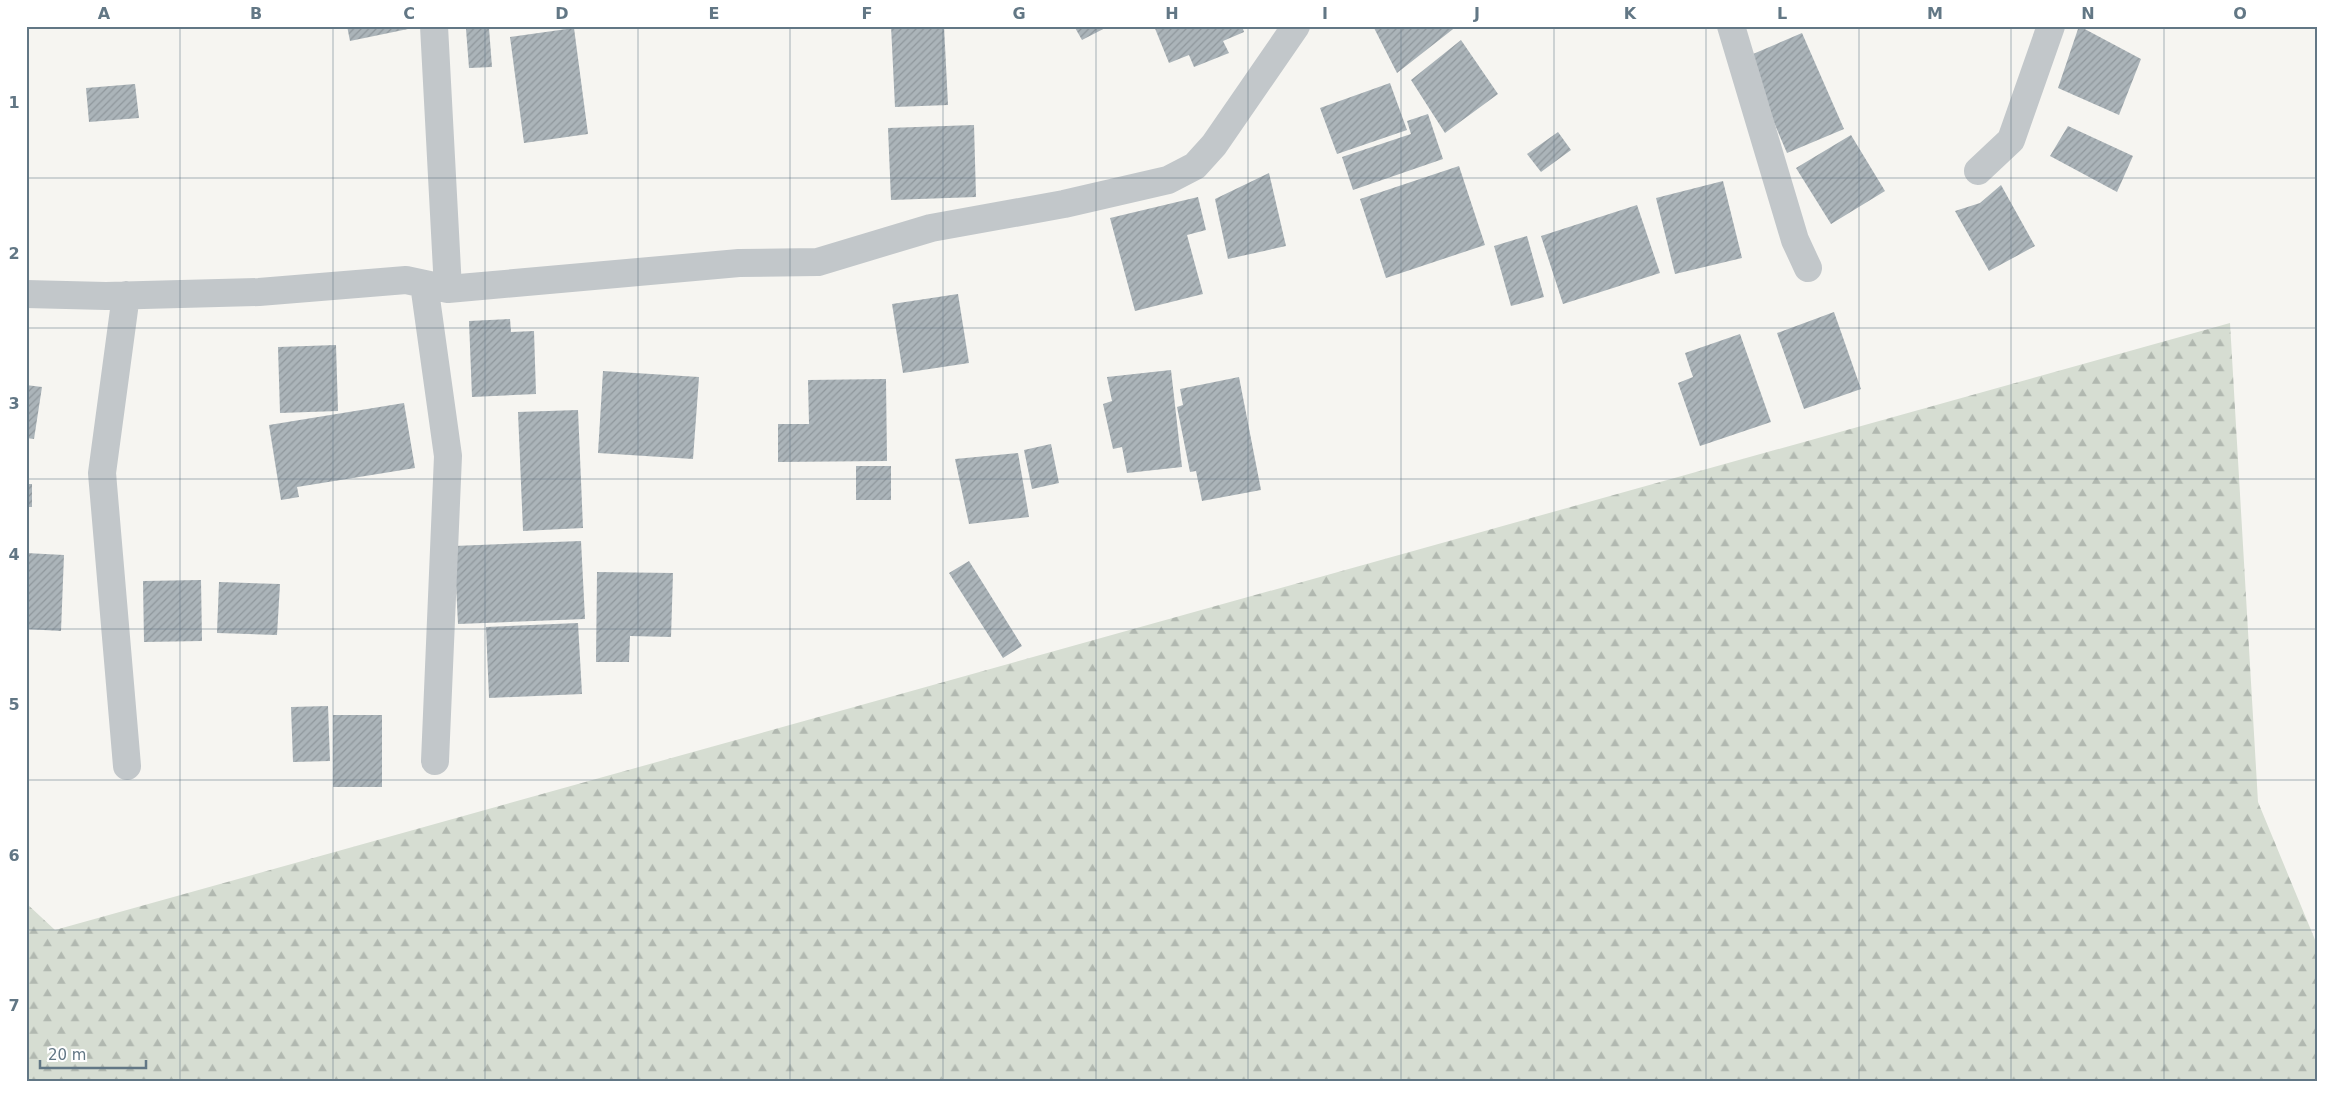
<svg xmlns="http://www.w3.org/2000/svg" width="2344" height="1108" viewBox="0 0 2344 1108" font-family="'DejaVu Sans',sans-serif">
<style>
.forest{fill:url(#forest-firs)}
.building{fill:url(#building-hatch)}
.lines{fill:none;stroke-linecap:round;stroke-linejoin:round}
.minor{stroke:#c2c7ca;stroke-width:28}
.grid{fill:none;stroke:#627785;stroke-width:1;stroke-opacity:0.55}
.neatline{fill:none;stroke:#627785;stroke-width:2}
.grid-label{font-size:16px;text-anchor:middle;font-weight:bold;fill:#627785}
</style>
<defs>
<pattern id="forest-firs" width="22" height="20" patternUnits="userSpaceOnUse" patternTransform="scale(1.25)"><rect width="22" height="20" fill="#d6ddd2"/><path d="M5 1l3.5 6h-7zM16 11l3.5 6h-7z" fill="#b1b8b0"/></pattern>
<pattern id="building-hatch" width="6" height="6" patternUnits="userSpaceOnUse" patternTransform="scale(1.25)"><rect width="6" height="6" fill="#abb4b9"/><path d="M-1 1l2-2M0 6l6-6M5 7l2-2" fill="none" stroke="#8f979c"/></pattern>
</defs>
<rect width="100%" height="100%" fill="#f6f5f1"/>
<path class="forest" d="M2230,323L2258,802L2318,947V1082H26V903L55,930Z"/>
<path class="building" d="M347,26H408V29L350,41Z
M891,26H944L948,105L895,107Z
M1074,26H1109L1082,40Z
M1154,26H1242L1244,32L1223,41L1229,53L1194,67L1189,55L1169,63Z
M1373,26H1457L1397,73Z
M2079,26L2141,59L2119,115L2058,88Z
M489,28L492,67L469,68L466,29Z
M574,28L588,134L524,143L510,37Z
M1802,33L1844,129L1787,153L1746,57Z
M1461,40L1498,94L1445,133L1411,80Z
M1390,83L1407,130L1337,154L1320,108Z
M135,84L139,118L89,122L86,88Z
M1428,114L1443,159L1353,190L1342,157L1411,134L1407,121Z
M974,125L976,197L891,200L888,128Z
M2068,126L2133,156L2117,192L2050,156Z
M1558,132L1571,150L1541,172L1527,154Z
M1851,135L1885,191L1831,224L1796,168Z
M1459,166L1485,245L1386,278L1360,199Z
M1269,173L1286,246L1228,259L1215,199Z
M1723,181L1742,258L1675,274L1656,198Z
M2001,185L2035,246L1989,271L1955,211L1980,203Z
M1198,197L1206,230L1187,235L1203,294L1135,311L1110,218Z
M1637,205L1660,273L1563,304L1541,236Z
M1527,236L1544,297L1511,306L1494,246Z
M958,294L969,363L903,373L892,304Z
M1834,312L1861,389L1804,409L1777,333Z
M510,319L511,332L534,331L536,394L472,397L469,321Z
M1740,334L1771,422L1700,446L1678,383L1693,377L1685,353Z
M336,345L338,411L280,413L278,347Z
M1171,370L1182,467L1127,473L1122,447L1113,449L1103,404L1112,401L1107,377Z
M603,371L699,377L693,459L598,453Z
M1239,377L1261,490L1202,501L1196,471L1190,472L1177,407L1183,405L1180,389Z
M886,379L887,461L778,462V424H809L808,380Z
M26,385L42,387L34,439L26,438Z
M404,403L415,468L297,487L299,497L281,500L269,425Z
M578,410L583,528L523,531L518,412Z
M1051,444L1059,483L1032,489L1024,450Z
M1018,453L1029,517L969,524L955,459Z
M856,466H891V500H856Z
M26,484H32V507H26Z
M581,541L585,619L458,624L454,546Z
M26,553L64,555L61,631L26,629Z
M969,561L1022,646L1003,658L949,573Z
M597,572L673,573L671,637L630,636L629,662H596Z
M201,580L202,641L144,642L143,581Z
M219,582L280,584L277,635L217,633Z
M578,623L582,694L489,698L486,627Z
M328,706L330,761L293,762L291,707Z
M333,715H382V787H333Z"/>
<g class="lines">
<path class="minor" d="M434,26L448,289
M1731,26L1795,240L1808,268
M1978,171L2011,140L2051,26
M424,284L448,456L435,761
M26,294L106,296L259,292L406,280L448,289L739,263L818,262L931,228L1064,204L1168,180L1195,166L1214,145L1296,26
M126,295L102,473L127,766"/>
</g>
<path class="grid" d="M180,26V1082M333,26V1082M485,26V1082M638,26V1082M790,26V1082M943,26V1082M1096,26V1082M1248,26V1082M1401,26V1082M1554,26V1082M1706,26V1082M1859,26V1082M2011,26V1082M2164,26V1082M26,178H2318M26,328H2318M26,479H2318M26,629H2318M26,780H2318M26,930H2318"/>
<rect width="2344" height="1108" fill="none" stroke="#ffffff" stroke-width="55"/>
<path d="M40 1060v8h106v-8" fill="none" stroke="#627785" stroke-width="2.5"/>
<text x="48" y="1060" font-size="15" fill="#627785" stroke="#ffffff" stroke-width="4" paint-order="stroke">20 m</text>
<rect x="28" y="28" width="2288" height="1052" class="neatline"/>
<g class="grid-label">
<text x="104" y="19">A</text>
<text x="256" y="19">B</text>
<text x="409" y="19">C</text>
<text x="562" y="19">D</text>
<text x="714" y="19">E</text>
<text x="867" y="19">F</text>
<text x="1019" y="19">G</text>
<text x="1172" y="19">H</text>
<text x="1325" y="19">I</text>
<text x="1477" y="19">J</text>
<text x="1630" y="19">K</text>
<text x="1782" y="19">L</text>
<text x="1935" y="19">M</text>
<text x="2088" y="19">N</text>
<text x="2240" y="19">O</text>
<text x="14" y="108">1</text>
<text x="14" y="259">2</text>
<text x="14" y="409">3</text>
<text x="14" y="560">4</text>
<text x="14" y="710">5</text>
<text x="14" y="861">6</text>
<text x="14" y="1011">7</text>
</g>
</svg>
